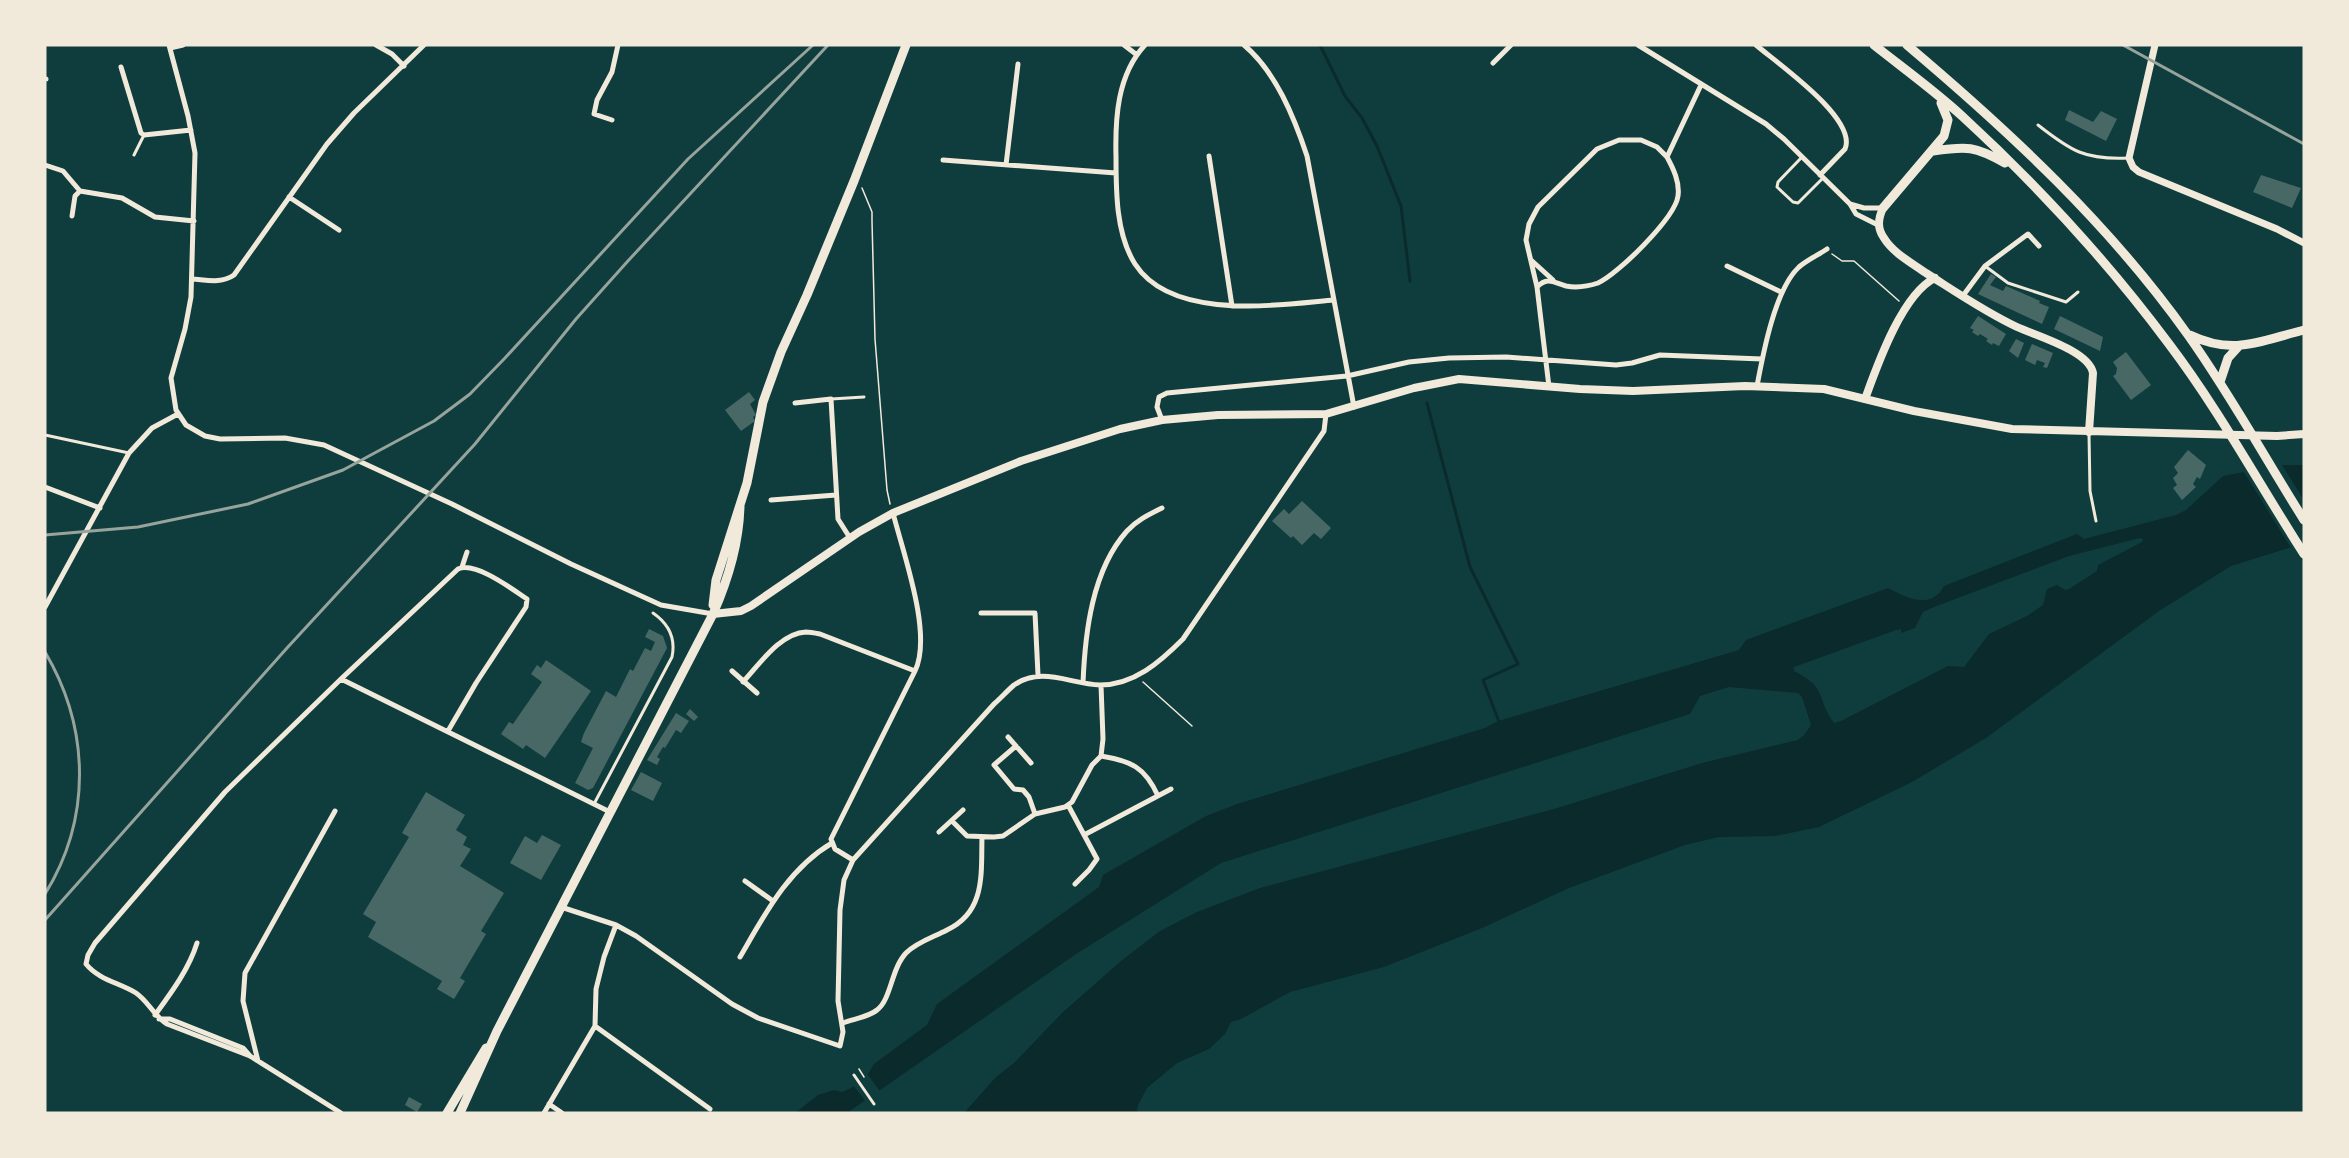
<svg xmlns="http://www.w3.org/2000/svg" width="2349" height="1158" viewBox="0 0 2349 1158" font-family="'IBM Plex Sans',sans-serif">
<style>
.water{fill:#0a2a2b;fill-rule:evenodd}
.pier{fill:#0f3d3e}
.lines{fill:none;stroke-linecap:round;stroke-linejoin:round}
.stream{stroke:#0a2a2b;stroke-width:3}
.building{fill:#486865}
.path{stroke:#f1e9da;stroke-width:1.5}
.service{stroke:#f1e9da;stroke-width:3}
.minor{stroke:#f1e9da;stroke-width:5}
.tertiary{stroke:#f1e9da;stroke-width:7}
.secondary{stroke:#f1e9da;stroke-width:8}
.primary{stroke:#f1e9da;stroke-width:9}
.rail{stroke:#97a49c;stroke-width:3}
</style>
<rect width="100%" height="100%" fill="#0f3d3e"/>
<path class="water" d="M2282,465H2304V548H2289L2231,566L2159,611L1986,738L1912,782L1819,827L1775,836L1719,837L1685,845L1569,888L1482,928L1384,967L1290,992L1241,1019L1231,1022L1225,1034L1209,1049L1177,1063L1147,1088L1138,1105L1137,1113H964L996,1077L1014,1063L1062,1013L1121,961L1160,931L1197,912L1260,888L1554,809L1702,763L1798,740L1804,735L1811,725L1802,697L1798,693L1729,687L1700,696L1690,714L1221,863L1076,954L847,1113H795L818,1095L834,1090L842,1092L853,1087L868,1074L874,1064L927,1025L937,1004L1099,887L1103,875L1206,816L1237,804L1485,728L1498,721L1739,650L1746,640L1888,588C1905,597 1931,611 1944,586L2077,534L2084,539L2176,515L2186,510L2223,476ZM2140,538L2143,539L2142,542L2098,565L2097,571L2069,589L2065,590L2057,585L2047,589L2043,605L2027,616L1989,634L1964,667L1948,666L1841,721L1834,723C1815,697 1829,689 1794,671V667L1896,630L1901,629V633L1915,628L1923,612L1934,607L2069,556Z"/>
<path class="pier" d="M2280,462L2304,500V551H2293L2242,469Z
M866,1072L882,1094L867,1103L852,1084Z"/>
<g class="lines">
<path class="stream" d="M1320,45L1345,96L1362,118L1377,146L1401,206L1410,281
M1427,403L1470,567L1518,664L1483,680L1499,722"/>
</g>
<path class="building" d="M2069,110L2093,122L2101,111L2117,119L2106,141L2065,120Z
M2261,175L2301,188L2292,208L2253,192Z
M1991,274L1996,277L1990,285L1992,286L2003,291L2006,286L2040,301L2039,303L2049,307L2042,324L1978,294Z
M1978,316L2006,334L1999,346L1993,343L1992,345L1986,341L1988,339L1980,334L1978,336L1972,332L1974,330L1970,328Z
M2060,316L2103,337L2100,351L2054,329Z
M2016,339L2024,343L2018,358L2009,351Z
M2032,344L2053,353L2047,368L2043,367L2045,363L2037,360L2035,365L2025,360Z
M2126,352L2151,385L2131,400L2113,376L2116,374L2117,368L2113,362Z
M749,392L755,400L750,404L756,415L753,417L755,421L741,431L725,410Z
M2188,450L2206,465L2200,479L2197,477L2193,484L2196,487L2182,500L2173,488L2177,485L2173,478L2178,473L2174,467Z
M1302,501L1331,528L1321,539L1314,533L1302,545L1293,536L1291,538L1272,521L1284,509L1289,514Z
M649,629L663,636L667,648L593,788L588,790L575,783L593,748L581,742L584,733L606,691L616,697L630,669L633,671L645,648L651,651L655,642L645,637Z
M546,660L591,691L545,758L526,745L523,749L501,734L509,722L513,724L542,682L531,674L537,665L541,668Z
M690,709L698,717L694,721L686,714Z
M676,713L689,721L681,733L676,730L665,748L663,747L657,757L660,759L657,765L647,760Z
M641,772L662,783L653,801L631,790Z
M426,792L465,815L456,830L467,837L463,845L471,849L460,866L504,893L481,931L486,934L460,978L465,981L454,999L437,989L442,981L368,937L376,922L363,914L409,837L402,833Z
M542,835L561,845L541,880L510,863L525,836L537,843Z
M409,1097L422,1104L417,1112L405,1105Z"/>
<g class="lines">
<path class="path" d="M862,188L872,212V221L875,339L887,490L890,504
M1832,254L1842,261H1854L1899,301
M1143,682L1192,726
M859,1069L864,1077"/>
<path class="service" d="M2038,125C2071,151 2085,160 2128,158
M134,155L144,135
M1802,157L1778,182L1777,187L1793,202L1798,203L1823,178
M1985,266L2008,283L2066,302L2078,292
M831,399L864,397
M2089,434L2090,491L2096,521
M45,435L129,453
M594,804L672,657C676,638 669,624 653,613
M854,1075L874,1104"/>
<path class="minor" d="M169,45L188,116L195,153L191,297L185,329L171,378L176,410L186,425L205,436L220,439L285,438L324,445L452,504L571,564L661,605L713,614
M376,45L392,54L404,66
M1124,45L1137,55
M1145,45C1117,75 1115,119 1116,157C1116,192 1116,234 1135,264C1172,321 1277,305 1334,300
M1244,45C1276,72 1294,117 1307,156L1354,407
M1638,45L1766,124L1784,139L1850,204L1856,214L1878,225
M1756,45C1777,63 1858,119 1845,149L1820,175
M170,48L183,45
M1493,63L1511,45
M121,67L141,133L144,135L191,130
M45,79H46
M612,120L594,114L597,100L612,72L618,45
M1209,156L1232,306
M943,160L1116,173
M45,165L63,171L80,191
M1006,165L1018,64
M289,197L339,230
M1850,204L1864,208H1883
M72,216L75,196L80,191L122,198L155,217L194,221
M1531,260L1553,280
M1727,266L1781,292
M192,279C207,280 221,284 234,275L327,144L354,113L424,45
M1537,287C1548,276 1554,283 1566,286C1576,288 1589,286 1598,283C1618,274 1675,218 1678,196C1680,182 1673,168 1667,157
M1962,297L1985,266L2028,234L2039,246
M1757,386C1763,354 1775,289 1799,267C1807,260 1818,255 1827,249
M1549,387L1537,287L1526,240L1529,224L1538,207L1597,149L1619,140H1641L1657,147L1667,157L1701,85
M795,403L831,399L838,519L850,538
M1162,420L1157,407L1159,397L1167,393L1347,376L1409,362L1449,358L1506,357L1616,365L1632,363L1660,355L1762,359
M45,487L100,508
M771,500L836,495
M462,567L467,552
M45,607L129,453L152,428L178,414
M981,613H1035L1038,675
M732,671L757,693
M341,679L610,812
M743,682C759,665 780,633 806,632C810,632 815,633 820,634L915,671
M1083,683C1085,633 1092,570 1127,531C1137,520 1150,514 1162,508
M1008,737L1031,763
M1016,746L994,765L1014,789L1023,790L1029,797L1035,814
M1101,756C1131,761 1145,767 1158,796
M1068,805L1097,859L1089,870L1075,884
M952,821L967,836L994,837L1003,836L1035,814L1065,807L1072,802L1092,765L1101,756L1103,739L1101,685
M939,832L963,810
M1084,835L1171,789
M853,860L835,849L831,839L915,671C933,634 903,553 893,513
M745,881L773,901
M561,907L616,925L636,936L732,1004L758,1018L840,1046L843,1032L838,1001L840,910L844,880L853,860L994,704C1001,698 1007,691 1014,685C1042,666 1070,684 1100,685C1134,685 1160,662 1183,639L1324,431L1326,414
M740,957C765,914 788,869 832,843
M155,1015C171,993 189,969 197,943
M159,1019H170L243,1048L250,1056
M843,1023C853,1019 869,1017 877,1010C891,1000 891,969 906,953C917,942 934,937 947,930C986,912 981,873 982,837
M595,1026L710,1109
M258,1061L243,1001L245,973L335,811
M549,1104L562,1113
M341,1113L250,1056L167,1024C154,1016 148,1001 136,993C120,983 99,980 86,964L88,955L95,943L225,792L341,679L458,569C475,561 512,589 527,599L526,607L476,683L448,731
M544,1113L595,1026L596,989L604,957L616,925"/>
<path class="tertiary" d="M2155,45L2129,158L2133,167L2139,172L2277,229L2304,243"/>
<path class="secondary" d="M1883,208C1878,219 1877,228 1884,238C1893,253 1912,263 1926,273C1956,292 1985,312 2017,327C2037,336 2089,351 2093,373L2089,432
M1865,399C1877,366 1902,294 1935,278
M713,614L741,611L751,606L859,532L893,513L1021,461L1120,429L1162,420L1218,415L1326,414L1414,388L1459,379L1580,389L1633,391L1745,386L1824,389L1914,411L2012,429L2277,436L2304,434"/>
<path class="primary" d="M1874,45C1903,68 1935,91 1962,116C2037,185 2108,262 2169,344C2219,410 2259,484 2304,554
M1907,45C2010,132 2110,225 2188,335C2230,394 2265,458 2304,520
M1933,151C1967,146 1975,146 2005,163
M1883,208L1944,136L1948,120L1941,103
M2190,335C2234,356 2260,341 2304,330
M2220,382L2228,358L2238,347
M713,605L716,580L747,483L763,402L781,352L807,295L854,181L906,45
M447,1113L486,1048
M460,1113L497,1031L713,614C728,580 739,544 740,506"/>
<path class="rail" d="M2123,45L2304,144
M45,535L138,527L248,504L343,470L434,421L470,394L505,358L688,159L813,45
M45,652C90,728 92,818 45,894
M45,920L287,648L475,444L576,319L627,262L828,45"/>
</g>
<rect width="2349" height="1158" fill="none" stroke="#f1e9da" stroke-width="93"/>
</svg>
